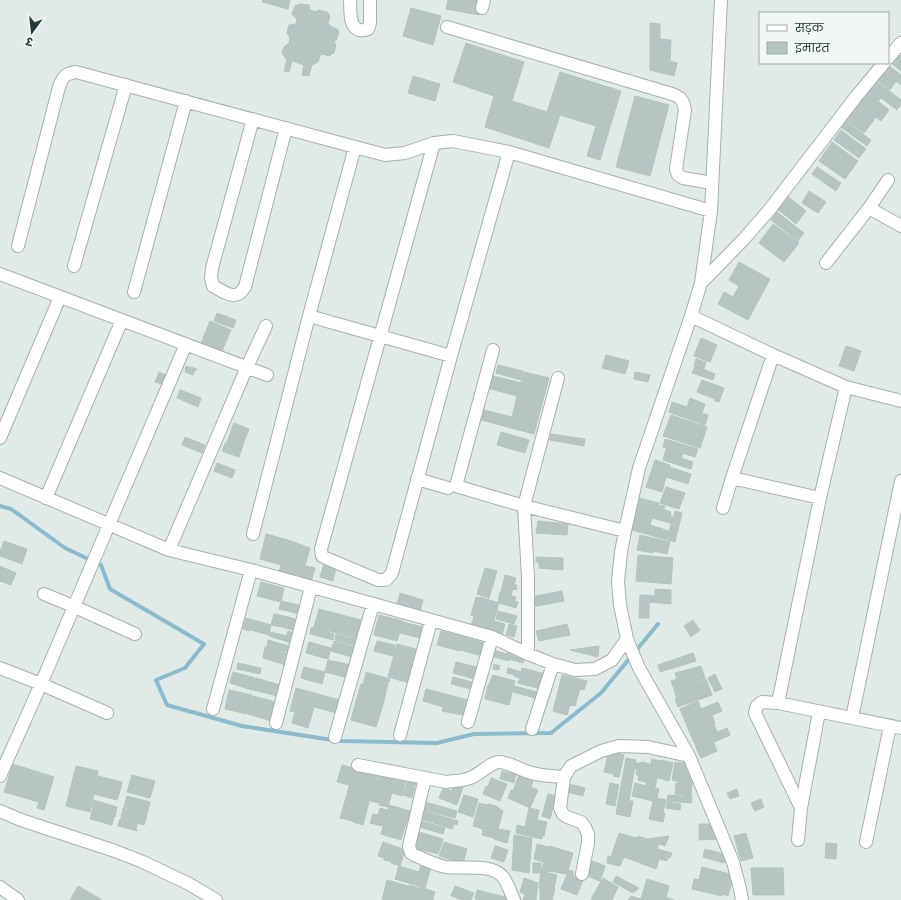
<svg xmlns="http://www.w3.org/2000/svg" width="901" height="900" viewBox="0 0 901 900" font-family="Poppins,'Noto Sans Devanagari',sans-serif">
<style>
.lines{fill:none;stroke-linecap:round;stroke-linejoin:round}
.stream{stroke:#8abbce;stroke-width:4}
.building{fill:#b6c5c1;stroke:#b3c4bf}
.minor-casing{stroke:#a3b2af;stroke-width:14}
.minor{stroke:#fff;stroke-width:12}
</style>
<rect width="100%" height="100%" fill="#e0ebe7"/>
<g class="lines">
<path class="stream" d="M0,506L11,509L65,548L101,565L110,589L204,644L185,668L156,680L167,705L242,726L339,741L437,743L474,734L551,733L601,693L658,624"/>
</g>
<path class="building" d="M263,0H290L288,9L262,2Z
M448,0H481L479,15L446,9Z
M301,4L309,5L310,10L316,12L318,10L327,12L330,16L328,23L330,26L337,29L339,32L337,39L334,42L336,45L334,53L329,56L322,54L320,56L318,62L312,65L309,76L302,75L304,65L292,61L289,72L284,71L287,60L282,53L284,47L289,43L290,38L287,33L289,25L296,24L297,19L292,14L295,6Z
M411,8L441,16L433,45L403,36Z
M650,23L660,24V39L671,40L670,61L677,63L674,76L650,70Z
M466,43L524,62L512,101L547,112L560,72L621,91L600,160L587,156L596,126L560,115L549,148L485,127L494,96L453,82Z
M897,53L901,56V71L890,62Z
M888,65L901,75V85L896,81L890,90L877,80Z
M413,76L440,84L435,101L408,93Z
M875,80L901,100V104L897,110L881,98L878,101L889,110L881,121L876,117L864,133L843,118Z
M635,96L669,105L650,176L616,167Z
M843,119L871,140L867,146L838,125Z
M841,130L866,149L859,158L834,140Z
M832,142L858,161L845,179L819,161Z
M817,167L841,183L836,191L812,174Z
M809,191L826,202L818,213L802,203Z
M785,194L806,211L796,224L775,207Z
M777,212L804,233L798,241L771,220Z
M773,224L799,243L784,262L759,243Z
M739,262L770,279L748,320L718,304L724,292L733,297L739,286L729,280Z
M217,313L236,320L233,328L214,321Z
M210,321L231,330L222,351L201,343Z
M701,338L717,345L710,362L694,356Z
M846,346L861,351L854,371L839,366Z
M606,355L629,361L625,374L602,368Z
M696,359L706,362L704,369L694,366Z
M498,365L523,371L521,380L496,373Z
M186,366L197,369V370H195L193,375L185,372Z
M695,366L715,374L713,380L692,373Z
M159,372L166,375L162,384L155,382Z
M524,372L549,378L534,434L481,420L484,410L512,417L517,396L487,388L490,375L521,383Z
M635,372L650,375L648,382L634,379Z
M702,380L724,388L719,402L715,401V399L697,392Z
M180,390L201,398L198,407L177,398Z
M690,398L705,404L702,413L708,415L705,425L669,412L672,402L687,407Z
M671,415L707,427L700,448L663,436Z
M234,423L249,429L245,439L230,433Z
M501,432L529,440L525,453L497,445Z
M230,434L245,439L242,448L227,442Z
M551,434L585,439L584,446L550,440Z
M185,437L205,445L202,453L182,445Z
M665,439L698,449L695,457L663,447Z
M226,442L242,448L239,457L222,451Z
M666,449L683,454L681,458L693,462L691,469L663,460Z
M655,460L670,465L669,467L691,474L688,484L666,477L662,492L646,487Z
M217,463L235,470L232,478L214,471Z
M666,487L685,493L679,509L660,503Z
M639,498L659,503L658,505L665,506L664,510L671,512L670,516H672L671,523L652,518L650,525L669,531L675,511L682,513L675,542L632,530L634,525H632Z
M538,521L568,524L567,535L536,533Z
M266,534L288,540L310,548L305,566L315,568L311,582L279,572L281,565L260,559Z
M640,535L670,542L667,554L653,551V553L637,550Z
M4,541L27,549L22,564L0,556V552Z
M638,555L673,558L671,584L636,581Z
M536,557L563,558V570L539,568V562H536Z
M324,564L336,568L333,581L320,577Z
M0,566L16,573L11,585L0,581Z
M485,568L497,571L489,598L477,594Z
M505,575L516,578L514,585H517L516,590L513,589L511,595L501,592Z
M261,582L284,588L281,602L257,596Z
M655,589L671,590V604L649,602V618H639L640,595L655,596Z
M562,591L564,601L532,607L531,597Z
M500,592L516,597L515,601L518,602L516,608L498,603Z
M400,593L423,600L420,611L397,604Z
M476,597L479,598L480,597L499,603L494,620L485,618L482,629L471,626L474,616L471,615Z
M281,601L302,606L300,614L279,609Z
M319,609L365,621L360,639L314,627Z
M498,611L517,616L514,624L496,619Z
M274,614L284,616L281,627L271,625Z
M379,615L403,621L397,641L374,635Z
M285,616L298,620L295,631L282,627Z
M246,618L253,620L250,631L243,629Z
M485,618L505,624L502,635L482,629Z
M254,620L271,625L269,635L251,630Z
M693,620L700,630L691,637L684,626Z
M403,622L427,628L424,639L400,633Z
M509,624L517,626L514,637L506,635Z
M567,624L570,635L539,641L536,631Z
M314,627L334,634L333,640L310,634L311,628Z
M288,631L293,633L290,643L285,641Z
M441,631L464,637L460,651L437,645Z
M270,632L287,636L285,641L269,636Z
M336,634L358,640L356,646L335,640Z
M464,637L487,644L483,656L460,650Z
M268,640L289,646L287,652L267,647Z
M334,641L354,647L351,657L331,651Z
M377,641L395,645L394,650L376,646Z
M309,642L331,648L328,659L306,653Z
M397,644L419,650L410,683L388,677Z
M375,646L394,651L393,656L374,651Z
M599,646L598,657L570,650Z
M265,647L288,654L286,665L263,658Z
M509,649L525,654L523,663L509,659V661L494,657L496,651L507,654Z
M693,653L696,661L660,672L658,665Z
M328,660L351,665L348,678L325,672Z
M456,662L477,667L474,679L453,673Z
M238,663L261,668L260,674L237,669Z
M494,664L500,666L499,670L493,669Z
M701,666L705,678L674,689L671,681L677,679L675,673Z
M304,667L325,672L322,684L301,678Z
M508,668L521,672L522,668L545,674L541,689L518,683L520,678L514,676L515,675L507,673Z
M233,672L255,678L252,690L230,683Z
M366,672L390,679L388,683L365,677Z
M715,674L722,689L715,692L708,678Z
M493,675L515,681L514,685L491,679Z
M562,675L587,681L584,690L580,689L575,706L570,705L567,715L553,711Z
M365,677L388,684L386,691L363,684Z
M453,677L476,683L475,690L451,684Z
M256,678L280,685L277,696L253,690Z
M491,679L514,686L512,692L489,685Z
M706,679L712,695L678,707L675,699H677L674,690Z
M361,684L386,691L384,701L358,693Z
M488,685L512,693L509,705L485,699Z
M514,686L537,692L535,698L513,692Z
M296,688L340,700L337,713L314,707L308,728L292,723L295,712L290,711Z
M426,689L472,701L468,716L442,711L443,707L423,701Z
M229,690L252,695L247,714L225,709Z
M358,694L384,701L376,727L351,720Z
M253,696L276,702L271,721L248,714Z
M698,701L701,709L718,702L722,711L712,715L715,723L690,733L680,709Z
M714,724L717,732L694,742L690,734Z
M727,728L730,735L697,750L694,742Z
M714,743L717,751L701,758L697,750Z
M609,751L624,755L619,777L613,776L614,774L604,772Z
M626,758L636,760L629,801H633L630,817L616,814Z
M652,759L661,761L655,787L646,785Z
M662,760L673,763L669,781L658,778Z
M642,762L650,764L646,782L638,780L639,775H636L637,769L635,768L636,763H641Z
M675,762L683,763L685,762L693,781H681L680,782L672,780Z
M13,764L54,777L44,810L37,808L39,802L4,792Z
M342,765L354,768L349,785L337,782Z
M76,766L98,771L93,794H94L90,812L66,806Z
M354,768L377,775L370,801L347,794Z
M502,771L516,774L514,783L500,779Z
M379,772L387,774L379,803L371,801Z
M388,772L406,779L402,796L392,793L394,784L386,782Z
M132,775L155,781L150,798L127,792Z
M519,775L533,781L531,787L538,790L530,808L508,798L511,790L513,791Z
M98,776L122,782L120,791L95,785Z
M409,776L417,778L412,798L403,795Z
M491,778L507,784L500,801L483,794L486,786L488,787Z
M455,781L464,784L457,805L439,798L443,788L452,791Z
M681,781L692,782L691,796L675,794L676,783H681Z
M385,782L394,784L388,807L379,805Z
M610,783L619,785L615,806L606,804Z
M635,783L659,789L657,798L666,800L663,813H665L663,822L649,819L653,801L632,796Z
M569,784L585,788L583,796L567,792Z
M95,785L120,791L117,800L93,794Z
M737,789L739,796L730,799L727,793Z
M347,794L369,802L363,825L353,822V821L340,818Z
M548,794L556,796L550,819L542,816Z
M464,795L478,799L473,817L458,812Z
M668,795L692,797L691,803L667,801Z
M127,796L150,802L147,814L124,807Z
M761,799L764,807L755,811L751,803Z
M94,800L117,807L115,817L92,810Z
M425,802L457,811L455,818L423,809Z
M667,802L681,804L680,810L666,808Z
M479,803L486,805L489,804L496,806L503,811L498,829L510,831L507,843L494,839V838L482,835L483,829L473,826Z
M389,805L410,811L401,840L381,834Z
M123,808L147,815L144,825L121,818Z
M380,808L387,810L383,826L370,823L373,814L378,815Z
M529,808L539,810L537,820L547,822L544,836H542V839L516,833L517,825L525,827Z
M423,810L458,821L457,825L454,824L452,829L421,819Z
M92,811L114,817L112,825L90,819Z
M120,819L137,824L136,829L137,830V831L118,826Z
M421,821L445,828L443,834L419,827Z
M699,824H713V833H716L717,839L699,840Z
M419,832L443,839L438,854L414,848Z
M619,833L636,838L638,836L647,839L669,836L665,846L659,844L657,849L646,846L643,855L659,860L656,869L624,857L620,866L607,863L608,856L611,857Z
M746,833L753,858L741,861L734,836Z
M514,835L532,838L529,873L512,870Z
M383,842L405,850L400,866L391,863L392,862L384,860V858L378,856Z
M444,842L467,849L463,863L439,856Z
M826,843L837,844L836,859L825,858Z
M537,844L548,847L543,862L534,859Z
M495,846L508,850L504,862L491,858Z
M549,846L573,853L567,874L549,871L547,873L541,871Z
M646,846L672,853L670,858L668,857L667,861L644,855Z
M705,849L727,855L724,863L703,857Z
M590,860L605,866L600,881L584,875Z
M422,861L432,864L425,888L395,879L399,866L419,872Z
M533,863H541V873H533Z
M702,867L734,875L728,896L722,894V896L692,889L694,879L699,880Z
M751,868H783L784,895H753Z
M569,870L574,872L573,876L583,880L577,895L561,889Z
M541,871L557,875L554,888L555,889L552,900H540V889L539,888Z
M616,876L639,888L633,893L613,882Z
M524,878L538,883L536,900H523L525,894L520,892Z
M603,878L618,887L612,900H593L591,899Z
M647,879L669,886L666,897L674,900H628L631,896L641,899Z
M387,880L408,886L404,900H382Z
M409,885L419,888L416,900H405Z
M78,886L102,900H70Z
M455,886L474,893L471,900H462L451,896Z
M420,887L435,892L433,900H416Z
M477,890L513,899L512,900H479L475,899Z"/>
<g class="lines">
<g class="minor-casing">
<path id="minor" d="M350,0C351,9 348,26 359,30C363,31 365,30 368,29L370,23V0
M721,0L711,211L701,283L691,316L639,468L625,531L621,552L618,581L620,605L627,639L631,649L639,668L689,756L733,862L740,889L742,900
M482,8L484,0
M447,27L672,94C682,98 683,100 685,110L676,169L678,175L683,178L712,183
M888,58L901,43
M253,119L212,268L211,278L213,286C219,289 231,298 238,294C241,293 243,289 245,287L286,128
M434,143L321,549L322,556L328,559L378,580H386L392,573L451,356L509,152
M869,208L901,226
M18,246L59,87C63,76 65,74 76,72L385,155L405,153L434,143L453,141L509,152L711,211
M826,263L869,208L888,180
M74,266L126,85
M0,274L267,375
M701,283L744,239L770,209L855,98L884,63
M134,292L186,101
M309,316L451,356
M691,316L773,355L846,387L901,401
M493,350L456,486L524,506L528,577V654
M558,378L524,506L625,531
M0,438L60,297
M0,478L169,550L251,570
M732,478L820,498
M417,479L448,488
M46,498L122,320
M723,508L732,478L773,355
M253,534L309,316L355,147
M169,550L247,367L266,326
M44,594L73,606L135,634
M0,668L41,684L107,713
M778,703L820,498L846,387
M213,709L251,570L492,637L528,654L553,664L575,670L595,669L612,660L627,639
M852,718L901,481
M468,722L492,637
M276,723L311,587
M532,729L553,664
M400,735L431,621
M335,737L373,604
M358,765L446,782C453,781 462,781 470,778C479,775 491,762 499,762C508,762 519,769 528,772C540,776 552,776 564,777
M0,776L41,684L186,344
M425,778L409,846L411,853L414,855C424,859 435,865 446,867C462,869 492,863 503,877C508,884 511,893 514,900
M801,808L755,713L757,706L762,702L778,703L901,728
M0,811L21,820L115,851L143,862L189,884L216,900
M798,840L801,808L819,712
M866,842L890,726
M582,874L588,843V834L585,827L581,822L567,817L563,814L560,808L564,777L571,766L601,751L619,746L648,747L689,756
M0,887L18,900"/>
</g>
<use href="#minor" class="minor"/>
</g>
<rect x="759" y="12" width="130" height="52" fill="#f0f7f5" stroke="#9eaba9"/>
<rect x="767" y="25" width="20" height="6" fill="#ffffff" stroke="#9eaba9"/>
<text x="795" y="32" font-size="12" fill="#223a37">सड़क</text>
<rect x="767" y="42" width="20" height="12" fill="#b6c5c1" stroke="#9eaba9"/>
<text x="795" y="52" font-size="12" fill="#223a37">इमारत</text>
<g transform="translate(32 32) rotate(195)" stroke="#f0f7f5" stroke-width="3" paint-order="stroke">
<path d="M0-3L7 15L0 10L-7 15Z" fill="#223a37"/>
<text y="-6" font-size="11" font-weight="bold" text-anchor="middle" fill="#223a37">उ</text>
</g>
</svg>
